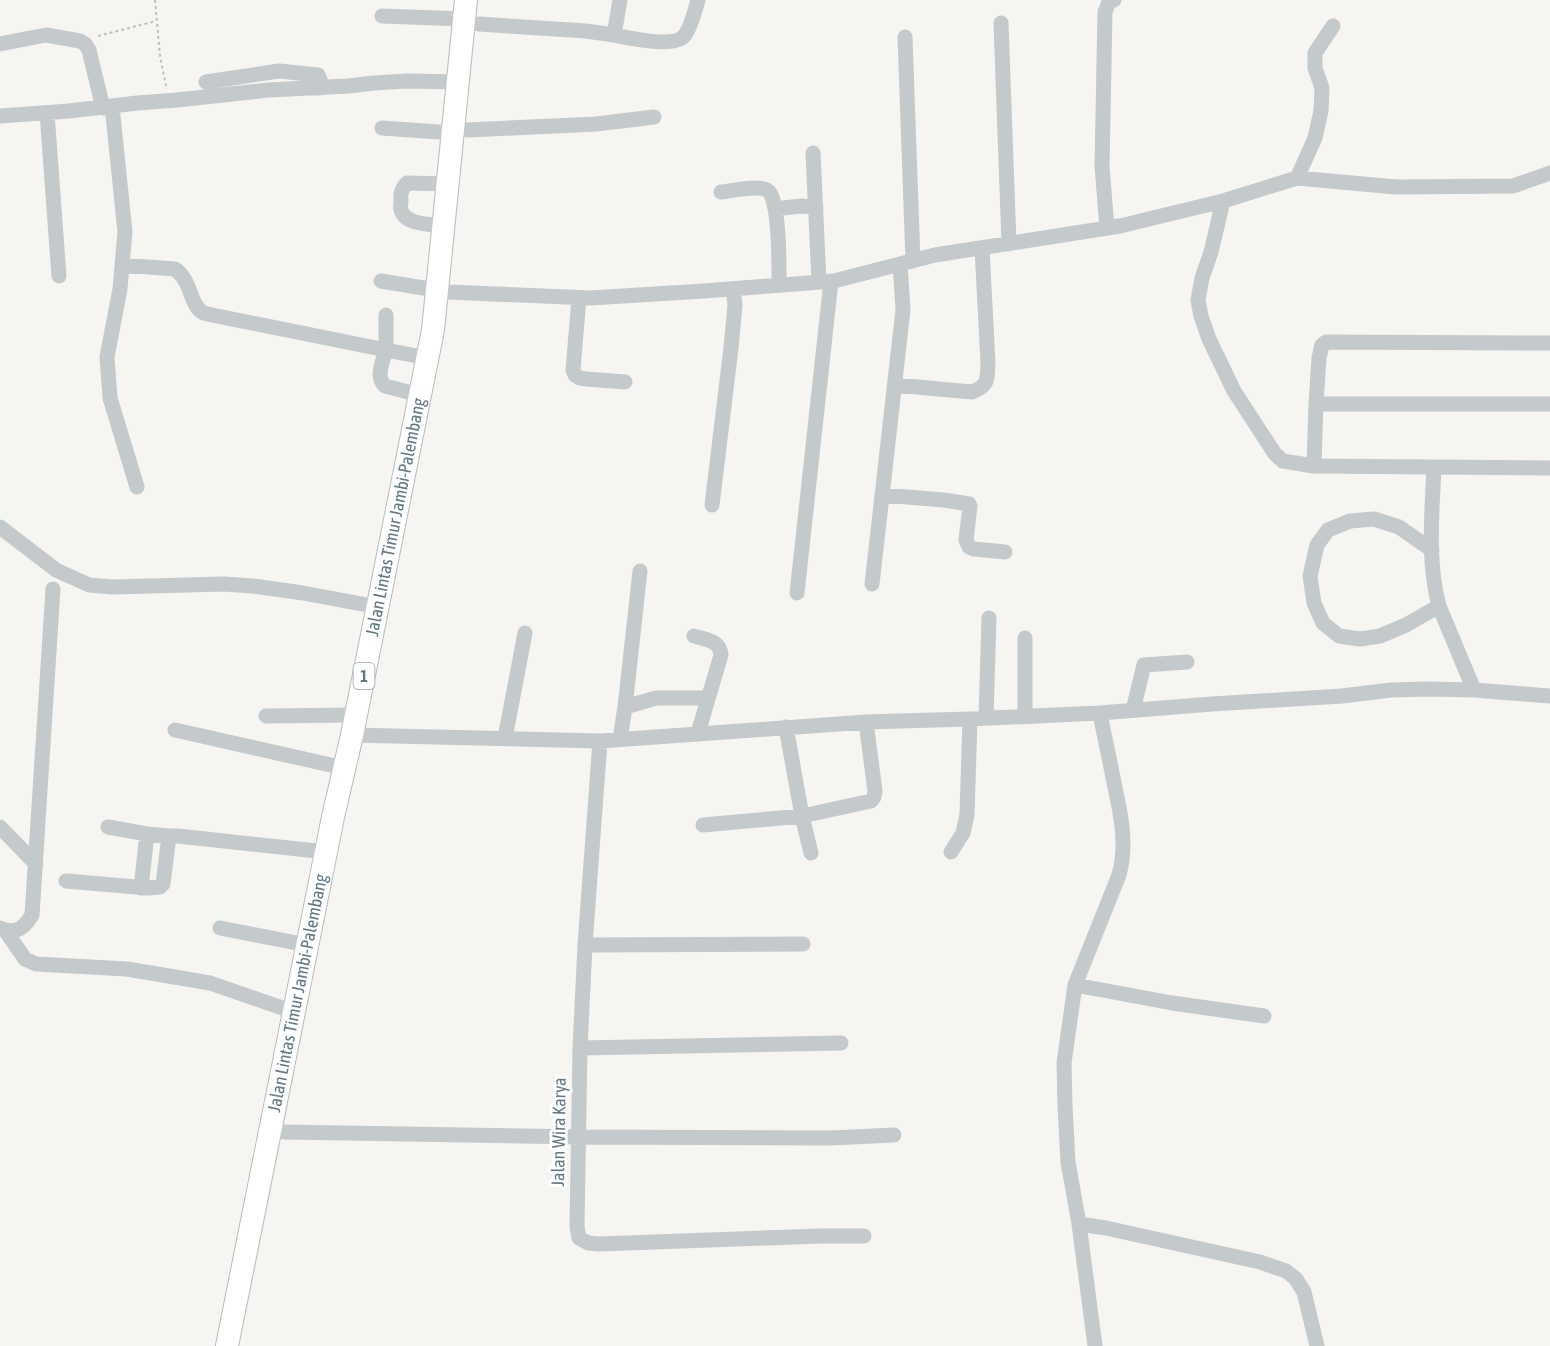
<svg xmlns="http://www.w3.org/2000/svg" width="1550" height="1346" viewBox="0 0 1550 1346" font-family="'Asap Condensed',sans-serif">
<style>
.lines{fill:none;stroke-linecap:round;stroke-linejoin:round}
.highway-casing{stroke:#b6babd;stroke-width:24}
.path{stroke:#bdc0c2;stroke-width:2;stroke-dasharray:3 3;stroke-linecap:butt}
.minor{stroke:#c4c9cb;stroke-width:15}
.highway{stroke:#fff;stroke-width:22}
.labels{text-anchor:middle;stroke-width:6;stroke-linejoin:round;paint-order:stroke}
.shield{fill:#fff;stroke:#90a0aa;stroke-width:1.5}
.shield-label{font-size:16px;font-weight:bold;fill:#617885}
.street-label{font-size:18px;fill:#617885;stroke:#fff}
</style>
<rect width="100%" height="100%" fill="#f6f5f1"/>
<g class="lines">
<g class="highway-casing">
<g id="highway">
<path id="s1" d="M227,1346L333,817L352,735L433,330L466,0"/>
</g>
</g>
<path class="path" d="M155,0L160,56L166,86
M98,36L156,21"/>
<path class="minor" d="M382,16L464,19
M1001,23L1009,244
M479,24L586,31L614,35L620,0
M614,35C629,38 674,48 684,36C691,28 695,10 698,0
M905,37L913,261
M0,44L46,35L80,41L85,44L89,50L103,108
M206,82L279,71L318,75L320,79V88
M112,106L125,232L120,289L107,357L110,398L137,487
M47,113L59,276
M0,116L69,111L137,103L177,100L269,90L348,86L374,83L408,81L458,82
M382,128L453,133
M468,130L596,124L654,117
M813,153L819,282
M1297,178L1396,187L1513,186L1550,173
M721,192C732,191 757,185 767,190C780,196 779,269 779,285
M1223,201L1211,252L1202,278L1198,300L1201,316L1209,339L1234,391L1275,454L1283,461L1314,466L1434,467C1432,513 1427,561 1439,606L1474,690
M775,209L801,206L816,207
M443,226C431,224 405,225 401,210C400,207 401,203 401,200C400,193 402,188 407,183L448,184
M1107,228L1102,166L1105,12L1109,2L1114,0
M122,265L175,269C192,281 189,303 202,312C205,314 209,314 212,315L386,350V315
M381,281L448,292L590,298L704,291L834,281L935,255L1120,226L1223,201L1297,178L1315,138L1321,111L1322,88L1315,68V53L1333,26
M579,298L573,370L575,375L580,378L586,379L625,382
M895,385L972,392C989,385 987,380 988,363L982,248
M420,395L385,386C375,377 383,361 386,350L428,358
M1316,404H1550
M1314,466L1316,404L1319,358L1322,345L1326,342L1550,343
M1434,467L1550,468
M882,495L944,500L969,504L970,506L966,540L969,547L974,549L1005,552
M712,505L731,348L735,305L733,289
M0,527L56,570L89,585L113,587L224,584L253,586L303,593L378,607
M1432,550L1399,527L1374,519L1350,521L1328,530L1317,545L1310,576L1314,603L1323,623L1339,636L1360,639L1380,636L1406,625L1439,606
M872,584L903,310L900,264
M797,593L831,281
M694,636C706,640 720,640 721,655L698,733
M1025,638V716
M625,707L656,698H708
M1133,710L1144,665L1187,662
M1100,713C1104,735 1109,756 1113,778C1120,811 1128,842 1119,875L1075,985L1064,1063L1065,1106L1068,1162L1079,1224L1106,1228L1260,1262L1286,1271L1296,1279L1304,1292L1317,1346
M266,716L356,715
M986,718L989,618
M786,727L802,816L811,853
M175,730L344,768
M352,735L600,741L866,722L970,719L1100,713L1212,704L1342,696L1391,690L1430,689L1474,690L1550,696
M505,738L525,633
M620,739L625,707L640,571
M600,741L585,945L580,1048L577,1226L579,1238L588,1243L599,1244L821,1236H864
M703,825L802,816L871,801L874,797L875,791L866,722
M0,827L36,864
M108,827L147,834L169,836
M951,852L963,833L967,815L970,719
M66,881L148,888L160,887L163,884L169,836H178L326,852
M141,888L147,834
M0,928C16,935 24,928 32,915L53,589
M220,928L307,945
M5,930L25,959L36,964L127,969L210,983L294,1012
M585,945L803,944
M1075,985L1172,1003L1264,1016
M580,1048L841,1043
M284,1132L579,1137L831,1138L894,1135
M1079,1224L1095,1346"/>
<use href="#highway" class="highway"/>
</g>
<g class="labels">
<rect class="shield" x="353.5" y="663" width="21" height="26" rx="4.5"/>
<g class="shield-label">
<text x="364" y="682">1</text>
</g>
<g class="street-label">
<text dy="6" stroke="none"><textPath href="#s1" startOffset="846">Jalan Lintas Timur Jambi-Palembang</textPath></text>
<text dy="6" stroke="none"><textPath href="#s1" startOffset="360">Jalan Lintas Timur Jambi-Palembang</textPath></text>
<text transform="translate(559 1132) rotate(-89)" y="6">Jalan Wira Karya</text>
</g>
</g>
</svg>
